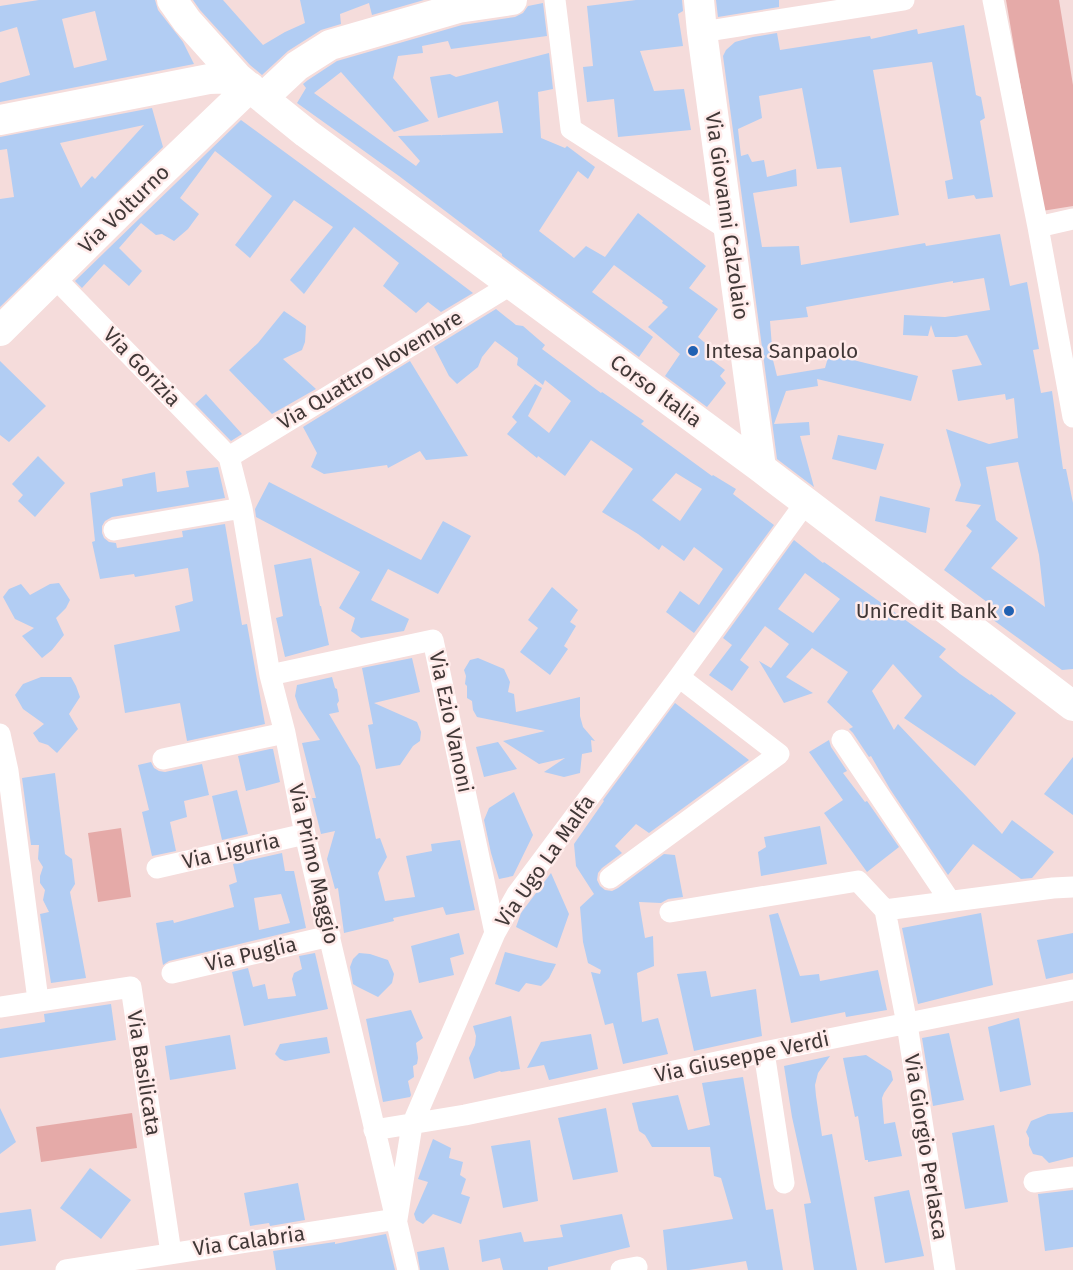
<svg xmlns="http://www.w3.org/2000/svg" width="1073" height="1270" viewBox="0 0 1073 1270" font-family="'Fira Sans',sans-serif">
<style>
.green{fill:#e5aaa8}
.building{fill:#b2cdf3;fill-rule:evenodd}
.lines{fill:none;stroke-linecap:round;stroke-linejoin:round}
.street{stroke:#fff;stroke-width:21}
.secondary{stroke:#fff;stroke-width:30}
.poi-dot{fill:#2161b2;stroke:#ffebea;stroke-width:2}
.labels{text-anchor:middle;stroke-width:5;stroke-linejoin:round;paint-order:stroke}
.street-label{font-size:21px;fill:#413837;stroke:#ffebea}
.poi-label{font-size:21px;fill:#413837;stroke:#ffebea;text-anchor:start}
</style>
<rect width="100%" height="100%" fill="#f5dcdb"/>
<path class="green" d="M1006,0H1059L1073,85V206L1042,211Z
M121,828L131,897L98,902L88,833Z
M132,1113L137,1148L41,1162L36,1127Z"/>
<path class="building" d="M39,0H155L158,10L183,42L194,64L0,102V83L30,75L17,27L0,32V6ZM95,11L107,60L74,68L62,19Z
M193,0H223L263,45L285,32L305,23L300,0H424L372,15L369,3L340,14L341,24L321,30L288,51L262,75L250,65L200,10Z
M636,0H682L683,11L678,14L683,46L640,51L654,91L684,89L691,130L618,137L614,99L587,102L583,67L593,66L587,6Z
M716,0H779V7L718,17Z
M543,3L547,36L451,49L448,41L422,46L423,53L398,56L393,78L429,121L394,132L341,72L314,93L416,166L420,161L398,136L441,135L442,136L441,135L503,133L498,101L438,118L430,77L450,74L456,77L549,53L553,89L538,92L541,138L565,148L567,146L595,167L588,179L578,171L539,231L574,258L586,246L605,257L638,213L706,266L689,288L718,309L698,337L711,348L708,357L725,370L720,376L726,383L707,407L665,376L680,354L648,327L668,307L662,303L663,301L614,265L592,292L653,337L639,357L502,256V254L399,176L297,103L306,88L303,84L308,80L337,61L462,25L515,17L523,13L528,6Z
M964,25L976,95L981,97L985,118L980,121L993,197L976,199L974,195L948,199L945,181L953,179L932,62L873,70L899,215L850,223L841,167L817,169L802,88L759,96L762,118L738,129L741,156L748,154L752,162L764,160L767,177L796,169L797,186L753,193L762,247L799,246L801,265L925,243L926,246L1000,234L1010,286L1027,282L1039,349L1033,350L1041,393L1052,391L1063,469H1066L1073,503V669L1062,670L985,614L991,605L944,570L972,531L966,526L981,505L955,501L961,485L946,429L989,444L1018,438L1014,398L1006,400L1005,394L958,401L952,370L982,365L967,335L956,337H935L931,325L928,336L903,335L904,315L945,317L990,310L984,278L953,283V281L806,307L808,317L770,321L773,360L777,376L825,368L829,354L918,376L911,401L817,379L818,386L786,391L774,424L809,422L810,435L800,436L814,487L777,459L723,56L726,50L735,42L753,37L777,33L780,50L870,36L871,39L917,29L918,34ZM1018,462L1039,555L1045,607L991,568L1018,538L996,520L986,467Z
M152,108L163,147L0,307V199L14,197L7,149L0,150V137ZM144,125L95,179L92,176L81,188L60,143Z
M241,120L365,211L473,293L441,312L428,302L416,313L383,286L399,263L354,227L304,294L290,280L333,227L294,200L250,258L235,245L272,196L215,151L180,198L199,214L188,229L174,241L162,234L156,235L141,223L119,248L142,271L129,286L104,264L82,288L75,281Z
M496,309L516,325L523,326L545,345L542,349L601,393L602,392L644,421L641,424L712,476L713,475L736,489L733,494L774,525L694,633L666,612L680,591L699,605L723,569L694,547L684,561L662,545L659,550L638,534L602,512L633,469L591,440L565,476L538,456L537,458L507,434L517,422L512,417L535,384L542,388L528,416L549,433L571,401L545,380L543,385L517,365L518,358L495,341L482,357L478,367L457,384L449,376L434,347ZM676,473L702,489L680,521L652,500Z
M284,311L306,326L305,342L302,350L283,359L316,389L272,414L229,370L258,343Z
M0,361L46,406L9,442L0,435Z
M410,361L468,456L426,460L420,451L388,468L387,465L324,474L311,467L317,453L303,427Z
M206,394L242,434L231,441L195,404Z
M838,435L884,444L876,470L832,459Z
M38,456L65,483L35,517L18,501L23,495L12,484Z
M218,467L225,498L112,517L105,521L102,526V533L104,538L109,542L116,543L117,548L183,537L182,531L225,524L242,625L247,624L265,724L187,741L180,703L125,713L114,645L180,631L175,606L193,601L188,568L135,577L134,574L100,579L92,542L95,541L90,493L123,486L122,479L155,472L157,492L189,487L186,471Z
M269,482L421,560L443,521L471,536L438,594L388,569L371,600L409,619L404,631L361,638L351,631L355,618L339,608L360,572L256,517L255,509Z
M880,496L930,508L926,533L875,521Z
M794,540L823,563L824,562L946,649L939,657L960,674L990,695L991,694L1016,713L975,766L904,718L922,696L893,664L872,691L894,730L898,724L1002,834L1012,820L1054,852L1032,878L1021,879L973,844L948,875L890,789L871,756L869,757L853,733L849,729L853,727L827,702L848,672L812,648L786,677L813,693L784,703L759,661L771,668L789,644L765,626L740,660L749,667L732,691L709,675L732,645L723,638ZM805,573L840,599L813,633L778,609Z
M311,558L320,606H321L329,645L285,657L276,618L283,616L274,565Z
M59,583L70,600L66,608L56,618L64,635L52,650L42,658L22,636L34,628L15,619L3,597L9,589L21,584L30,595L50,584Z
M552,587L578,610L570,622L576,626L564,646L568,649L550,675L520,652L538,628L528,620Z
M412,658L420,692L374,703L417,722L421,732L420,741L413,746L400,765L376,769L368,725L373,724L362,668Z
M478,658L504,669L510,682L508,692L514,694L516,712L580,697V716L583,727L595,741L591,740L592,752L582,754L580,773L564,777L544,772L565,758L539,764L503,741L545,731L477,717L473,710L472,701L467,698V686L465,684L466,676L464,670L470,660Z
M41,677H71L76,686L80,697L69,714L78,729L57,753L48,745L39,742L33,733L44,724L23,709L15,695L23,684Z
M332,677L335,688L337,689L339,701L337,704L339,712L329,714L360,766L376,839L380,838L387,857L378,873L385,901L415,897L406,856L432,851L431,844L460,840L475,910L446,915L443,907L393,918L394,921L344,933L338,888L335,889L327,859L335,831L321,834L312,798H316L302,743L320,740L299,708L295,696L297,685Z
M675,703L749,760L649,833L636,824L615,846L622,853L602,868L598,873L597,880L600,886L605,890L612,891L618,888L664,854L675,855L683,897L668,899L661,903L639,902L645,938L653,936L654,966L637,973L642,1022L658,1018L668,1054L623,1064L613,1023L605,1025L591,972L600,974L601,970L588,963L583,942L580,907L594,894L576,866L574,844L604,801L603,800Z
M829,740L831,747L847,771L843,773L865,802L867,801L899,847L867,872L824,813L843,800L809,752Z
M498,742L517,769L484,777L476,747Z
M270,749H273L280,782L246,791L238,756Z
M1073,757V815L1044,794Z
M151,762L154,768L159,771L165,772L202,764L209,795L184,801L187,817L170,822L176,851L152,856L142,812L149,810L138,765Z
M55,773L65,854L72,859L75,884L70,892L86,978L51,983L40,914L49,912L43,900L45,890L40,883V876L43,867L38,859L39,845H31L22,778Z
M237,790L248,834L222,840L212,796Z
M514,792L533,835L513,876L499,879L491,853L484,820L489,808Z
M820,826L827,864L761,876L758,852L766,847L764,837Z
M282,853L285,871H294L306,928L169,961L163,965L156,923L173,920L174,923L234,907L229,885L237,882L233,864ZM281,894L290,923L259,930L254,898Z
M551,873L569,914L557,948L516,927L521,913Z
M778,913L800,976L819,974L820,981L878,970L887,1010L846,1017L845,1012L791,1023L769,915Z
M981,913L993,985L918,1004L902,928Z
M459,933L464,954L450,958L454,975L419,983L411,946Z
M1073,933V973L1046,979L1037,940Z
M505,952L545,962L556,964L549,978L541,986L526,983L519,992L495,984Z
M315,953L328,1009L244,1026L232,972L248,968L253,987L265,984L268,999L296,996L292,979L294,973L302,969L299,956Z
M359,953L370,954L388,960L394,974L392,983L378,997L358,987L353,984L350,967L353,959Z
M706,971L711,997L756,989L762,1036L694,1051L677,974Z
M111,1004L116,1040L0,1058V1029L45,1022L44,1014Z
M411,1010L423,1038L416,1043L418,1058L417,1064L413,1066L414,1077L408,1081L411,1095L410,1097L383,1102L366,1019Z
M511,1016L520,1069L501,1072L500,1071L474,1079L469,1058L475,1045L476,1036L473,1026Z
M1019,1018L1031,1085L1000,1092L988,1027Z
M949,1033L964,1100L933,1106L922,1038Z
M591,1034L598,1069L549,1080L544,1065L527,1068L541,1042Z
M230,1035L236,1069L170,1080L165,1046Z
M327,1037L330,1053L285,1061L280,1059L275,1054L280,1044Z
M866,1055L891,1071L893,1080L884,1093L882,1098L884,1124L895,1122L902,1156L868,1162V1160H865L858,1116L855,1117L843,1058Z
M830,1056L818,1073L815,1085L816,1096L822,1136L832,1134L857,1270H814L804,1204L811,1203L792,1117L784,1066Z
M743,1077L766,1210L773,1209L783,1270H748L746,1261L689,1270H667L663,1230L733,1219L721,1178L714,1176L710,1147H652L645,1135L639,1131L632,1103L678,1095L688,1130L710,1125L702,1083Z
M0,1108L16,1142L0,1154Z
M606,1108L618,1172L573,1180L558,1118Z
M1073,1112V1157L1049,1163L1042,1156L1033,1154L1029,1145V1138L1026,1132L1031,1121L1048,1114Z
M994,1125L1008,1202L965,1209L952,1133Z
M433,1139L451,1148L449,1158L463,1162L460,1175L466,1179L461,1194L470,1197L461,1224L433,1214L423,1224L416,1220L414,1214L428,1182L418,1179Z
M530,1140L538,1201L503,1208L491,1146Z
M90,1168L131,1200L101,1239L60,1208Z
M298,1183L305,1220L270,1226L269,1223L250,1226L244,1193Z
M909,1190L924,1256L885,1263L874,1197Z
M1073,1190V1247L1045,1251L1038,1194Z
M31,1209L36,1241L0,1246V1213Z
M622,1214L630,1247L548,1267V1270H503L500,1258L482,1262L479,1240L521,1232L524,1242L563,1237L560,1225Z
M386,1234L395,1270H276L273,1251L335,1242V1244Z
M444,1247L449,1270H420L417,1252Z"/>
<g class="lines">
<path class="street" d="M555,0L571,129L730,231
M993,0L1038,227L1073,417
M702,32L904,0
M1038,227L1073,219
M54,277L229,457
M229,457L242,508L270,675L285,733L305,834L408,1270
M229,457L512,284
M114,530L242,508
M270,675L433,640L495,933
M0,734L8,771L38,1000
M842,740L950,901
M163,759L285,733
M157,868L305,834
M610,878L779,754L679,677
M885,910L1053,888L1073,887
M670,912L858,881L885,910L907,1024L945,1270
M172,973L330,936
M0,1007L131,987L171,1253
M764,1052L784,1183
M374,1130L465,1115L764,1052L1073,990
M1034,1182L1073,1177
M397,1219L412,1125L495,933L517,894L679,677L806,502
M66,1270L397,1219
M621,1270L637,1267"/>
<path class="secondary" d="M172,0L187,21L238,78L306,133L761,468L1073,706
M699,0L702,32L761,468
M263,98L297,66L330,45L458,8L512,0
M0,120L209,79L238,78
M0,331L125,207L250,87"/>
</g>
<g class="poi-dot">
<circle cx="693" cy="351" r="6"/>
<circle cx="1009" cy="611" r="6"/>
</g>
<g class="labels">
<g class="street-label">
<text transform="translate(124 209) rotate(-44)" y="7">Via Volturno</text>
<text transform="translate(727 216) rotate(82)" y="7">Via Giovanni Calzolaio</text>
<text transform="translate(142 367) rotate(46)" y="7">Via Gorizia</text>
<text transform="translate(370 370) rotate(-31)" y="7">Via Quattro Novembre</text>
<text transform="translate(656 391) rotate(36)" y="7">Corso Italia</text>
<text transform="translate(451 722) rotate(78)" y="7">Via Ezio Vanoni</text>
<text transform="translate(231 851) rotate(-13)" y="7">Via Liguria</text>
<text transform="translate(545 861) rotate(-55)" y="7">Via Ugo La Malfa</text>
<text transform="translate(314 864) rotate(77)" y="7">Via Primo Maggio</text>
<text transform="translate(251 954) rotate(-13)" y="7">Via Puglia</text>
<text transform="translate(742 1057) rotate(-12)" y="7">Via Giuseppe Verdi</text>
<text transform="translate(144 1073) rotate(81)" y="7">Via Basilicata</text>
<text transform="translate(926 1147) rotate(81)" y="7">Via Giorgio Perlasca</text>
<text transform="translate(249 1241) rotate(-8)" y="7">Via Calabria</text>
</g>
<g class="poi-label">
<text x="705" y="358">Intesa Sanpaolo</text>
<text x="997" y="618" text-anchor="end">UniCredit Bank</text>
</g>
</g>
</svg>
